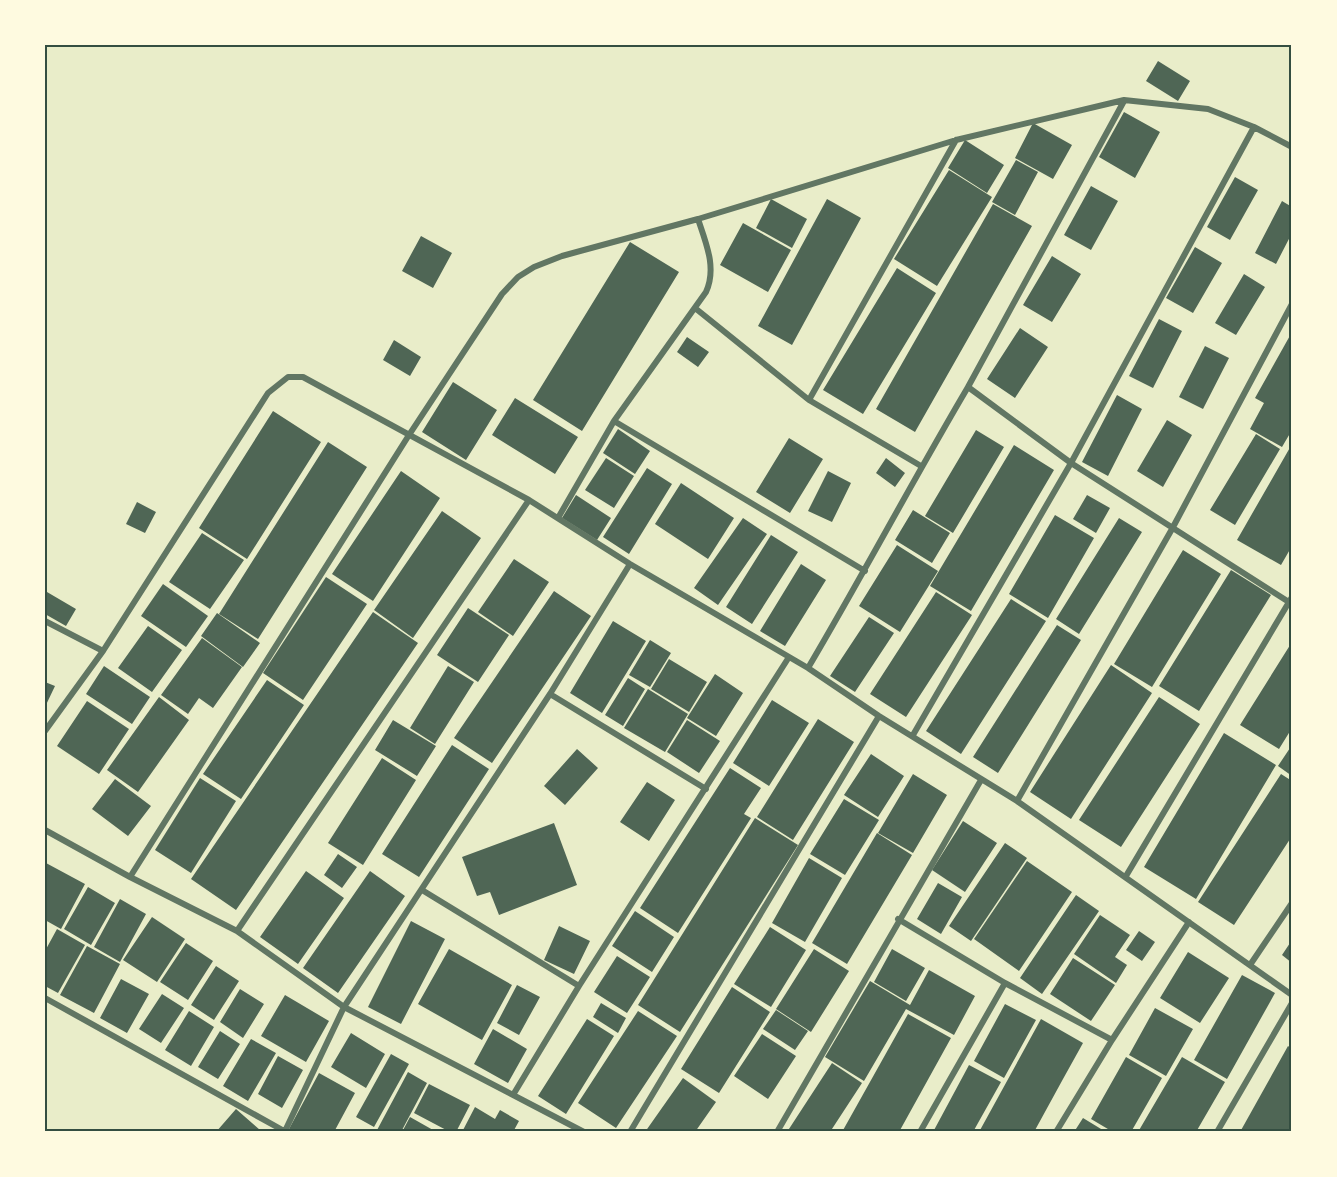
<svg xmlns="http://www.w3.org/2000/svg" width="1337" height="1177" viewBox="0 0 1337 1177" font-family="'Archivo Narrow',sans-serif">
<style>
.building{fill:#4f6655}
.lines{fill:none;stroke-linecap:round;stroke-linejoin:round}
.minor{stroke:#617663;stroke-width:6}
.neatline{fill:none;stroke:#344e41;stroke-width:2}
</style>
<rect width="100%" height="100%" fill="#e9edc9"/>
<path class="building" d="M1158,61L1190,81L1178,101L1146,81Z
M1124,112L1160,132L1135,178L1099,157Z
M1033,123L1072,145L1053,179L1015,158Z
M965,140L1004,165L987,193L948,168Z
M1016,160L1038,172L1015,215L992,202Z
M949,170L992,197L937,286L894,259Z
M1235,177L1258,190L1230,240L1207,227Z
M1091,186L1118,201L1091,250L1064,235Z
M771,199L807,219L792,248L756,228Z
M827,199L861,218L792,345L758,326Z
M1282,201L1292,207V233L1276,264L1255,253Z
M993,204L1032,226L915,432L876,409Z
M743,223L791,250L768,292L720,265Z
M421,236L452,253L433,288L402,271Z
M630,242L679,272L582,431L533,400Z
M1195,247L1222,263L1193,313L1166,298Z
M1052,256L1081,274L1052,322L1023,305Z
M897,268L936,293L863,414L823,390Z
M1244,274L1265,287L1236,335L1215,323Z
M1159,319L1182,331L1153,388L1129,376Z
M1020,328L1048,347L1015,398L987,379Z
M1292,332V430L1282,447L1250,429L1264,403L1255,398Z
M687,337L709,352L698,367L677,352Z
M394,340L421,357L410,376L383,360Z
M1205,346L1229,358L1203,409L1179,397Z
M453,382L497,410L466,460L422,432Z
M1117,395L1142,409L1108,476L1082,462Z
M515,398L578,437L555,474L492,435Z
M273,411L321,442L247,559L199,528Z
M1167,420L1192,435L1163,487L1137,471Z
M618,429L650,451L635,474L603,453Z
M976,430L1004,447L953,533L925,516Z
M1256,434L1280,449L1235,525L1210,510Z
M789,438L823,459L790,513L756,492Z
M328,442L367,467L258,639L219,614Z
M1292,444V546L1281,565L1237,540Z
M1014,445L1054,470L971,611L930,586Z
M606,458L634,476L614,508L585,490Z
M886,458L905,473L895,487L876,473Z
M647,468L672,484L629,554L603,537Z
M401,471L440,498L373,601L332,574Z
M828,471L851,483L832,522L808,511Z
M681,483L734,518L708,559L655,524Z
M576,495L611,518L597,540L562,518Z
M1087,495L1110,508L1096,533L1073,519Z
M137,502L156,512L145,533L126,524Z
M913,510L950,533L932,563L895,540Z
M442,511L481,538L413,638L374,610Z
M1055,515L1094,538L1048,618L1009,594Z
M743,518L767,534L718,605L694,588Z
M1119,518L1142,532L1079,634L1056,619Z
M202,533L244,560L210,609L169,582Z
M771,535L798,552L752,624L726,607Z
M897,545L938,571L900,632L859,606Z
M1183,550L1221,574L1152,687L1114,664Z
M514,559L549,582L513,636L478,612Z
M801,564L826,580L785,646L760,631Z
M1231,570L1271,595L1199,711L1159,686Z
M326,577L367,604L303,700L263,673Z
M163,584L208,616L186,647L141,616Z
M554,591L591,616L492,763L454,738Z
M47,592L76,609L66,626L45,614Z
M936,592L972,615L906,717L870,694Z
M1011,599L1046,621L961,754L926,731Z
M468,608L509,635L478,682L437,655Z
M373,612L418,643L236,910L191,879Z
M217,613L260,643L243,667L201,636Z
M869,617L894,633L855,692L830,676Z
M613,621L646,641L602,713L570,693Z
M1057,625L1081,640L998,773L973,757Z
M148,626L182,650L152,692L118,668Z
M202,638L242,667L213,708L199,698L188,714L161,695Z
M650,640L671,653L650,687L629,675Z
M1292,642V728L1279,749L1240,725Z
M669,659L707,682L689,712L651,689Z
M1111,665L1152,693L1071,819L1030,792Z
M104,666L150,697L132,724L86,694Z
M448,666L474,682L435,744L410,728Z
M715,674L743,693L716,736L687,718Z
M628,678L645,689L623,726L605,715Z
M267,680L304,705L241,799L203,774Z
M45,682L55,686L45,707Z
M648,689L688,714L665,752L624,728Z
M159,697L189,720L138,792L107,770Z
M1159,697L1200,724L1121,847L1079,820Z
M772,700L809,723L769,786L733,763Z
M87,701L129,729L99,774L57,746Z
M818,719L854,742L793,840L757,817Z
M393,720L436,746L417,776L375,750Z
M687,720L720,741L699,773L667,752Z
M1224,733L1276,765L1196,899L1144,867Z
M452,745L489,769L419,877L382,854Z
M1292,745V776L1278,766Z
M577,749L598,768L565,805L544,786Z
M871,754L904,776L878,817L844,795Z
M382,758L416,780L363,865L328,843Z
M730,768L761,788L744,814L751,818L678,933L640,908Z
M913,774L947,795L913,853L878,833Z
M1281,774L1292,781V836L1234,925L1198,902Z
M200,778L236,801L191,873L155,850Z
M115,779L151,806L128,836L92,809Z
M647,782L675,800L649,841L620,822Z
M844,799L879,820L845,875L810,854Z
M755,818L798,845L680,1032L638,1005Z
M963,821L997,843L965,892L932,870Z
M554,823L577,885L499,915L490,892L477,896L462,857Z
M877,833L912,855L847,964L812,943Z
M1005,843L1027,858L971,941L949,926Z
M338,854L357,867L342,888L324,875Z
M809,858L842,878L805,942L772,923Z
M1027,861L1072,892L1019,971L974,939Z
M46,863L85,884L61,929L45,920Z
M306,871L344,898L298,964L260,937Z
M370,871L405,896L338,993L303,968Z
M938,883L962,897L941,934L917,919Z
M88,887L115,903L91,945L64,929Z
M1076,895L1099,911L1042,994L1020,978Z
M120,899L146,914L120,962L94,947Z
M635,911L674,937L652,972L612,946Z
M1100,915L1130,935L1115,957L1127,965L1116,983L1074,954Z
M152,917L185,939L157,982L123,960Z
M411,921L445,939L401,1024L368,1007Z
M559,926L590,941L574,974L544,960Z
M770,927L806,950L771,1007L734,984Z
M57,929L85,945L58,993L45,986V951Z
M1139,931L1155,942L1142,961L1126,950Z
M1292,940V963L1282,955Z
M186,943L213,961L188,1000L160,982Z
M87,946L120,964L94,1013L60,995Z
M449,949L512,985L482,1040L418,1004Z
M814,949L849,971L811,1032L776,1009Z
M892,949L925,968L906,1001L874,982Z
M1188,952L1229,978L1200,1023L1160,998Z
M617,956L650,977L627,1013L594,992Z
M1073,958L1115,985L1091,1021L1050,994Z
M216,966L239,981L214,1020L191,1005Z
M929,970L975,996L954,1035L906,1009L864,1081L825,1057L870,981L910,1005Z
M1242,975L1275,993L1227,1079L1194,1060Z
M121,979L149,994L127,1033L100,1018Z
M517,985L540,997L519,1035L497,1023Z
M732,987L770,1012L719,1093L681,1069Z
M240,989L264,1004L243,1038L220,1022Z
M162,994L184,1008L161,1043L139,1029Z
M285,995L329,1021L306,1062L261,1036Z
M601,1003L626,1018L618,1033L593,1017Z
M1005,1004L1036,1020L1004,1078L974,1061Z
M1155,1008L1193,1029L1166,1076L1129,1055Z
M776,1010L808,1031L795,1050L763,1029Z
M189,1011L214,1027L191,1066L165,1050Z
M638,1011L677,1036L616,1128L578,1103Z
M908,1014L951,1038L899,1132H842Z
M587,1019L614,1036L566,1114L538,1096Z
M1041,1019L1083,1043L1063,1079L1034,1132H979Z
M493,1029L527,1049L508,1083L474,1064Z
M220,1031L240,1044L218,1079L198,1067Z
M351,1033L385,1054L366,1088L331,1067Z
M762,1034L796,1056L768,1099L734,1076Z
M251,1039L276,1053L248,1101L223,1086Z
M1288,1046L1292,1049V1127L1289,1132H1240Z
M391,1054L409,1064L374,1127L356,1117Z
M278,1056L303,1070L282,1108L258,1094Z
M1126,1057L1162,1078L1131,1132H1113L1091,1119Z
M1182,1057L1225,1082L1196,1132H1138Z
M832,1063L862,1083L830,1132H787Z
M969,1065L1001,1082L978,1123L973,1132H933Z
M408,1072L427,1083L401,1132H376Z
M319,1073L355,1093L334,1132H294L289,1129Z
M683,1078L716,1102L695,1132H645Z
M429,1084L470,1105L456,1132H450L414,1113Z
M475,1107L495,1119L500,1110L519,1121L513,1132H462Z
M236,1109L260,1130L258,1132H216Z
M410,1117L433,1130L438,1132H402Z
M1083,1118L1106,1132H1074Z"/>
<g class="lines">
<path class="minor" d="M698,219L956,140L1124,100L1208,109L1254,127L1292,147
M695,308L809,400L921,466
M968,387L1124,101
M809,400L956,140
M614,421L865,571
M45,621L103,651
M808,668C863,575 913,480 968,387L1071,463L1292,604
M550,694L706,789
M45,731L103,651L268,393L288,377H303L529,500L630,564L808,668L879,716L1017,801L1292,995
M913,735L1071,463L1254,127
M1017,801L1172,529L1292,304
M45,830L130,877L237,931L344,1007L584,1132
M1126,876L1292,597
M130,877L409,435L502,294L518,277L534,267L562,256L698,219C706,243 717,268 706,292L614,421L558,518
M422,890L579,986
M898,919L1005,983L1112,1040
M237,931L529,500
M1250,965L1292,903
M45,998L286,1132
M513,1095L579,986L789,657
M285,1131L344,1007L550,694L630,564
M630,1132L879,716
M777,1132L981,780
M920,1132L1005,983
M1056,1132L1112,1040L1189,922
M1217,1132L1292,1003"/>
</g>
<rect width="1337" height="1177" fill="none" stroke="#fefae0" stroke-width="93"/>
<rect x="46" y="46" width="1244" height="1084" class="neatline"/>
</svg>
